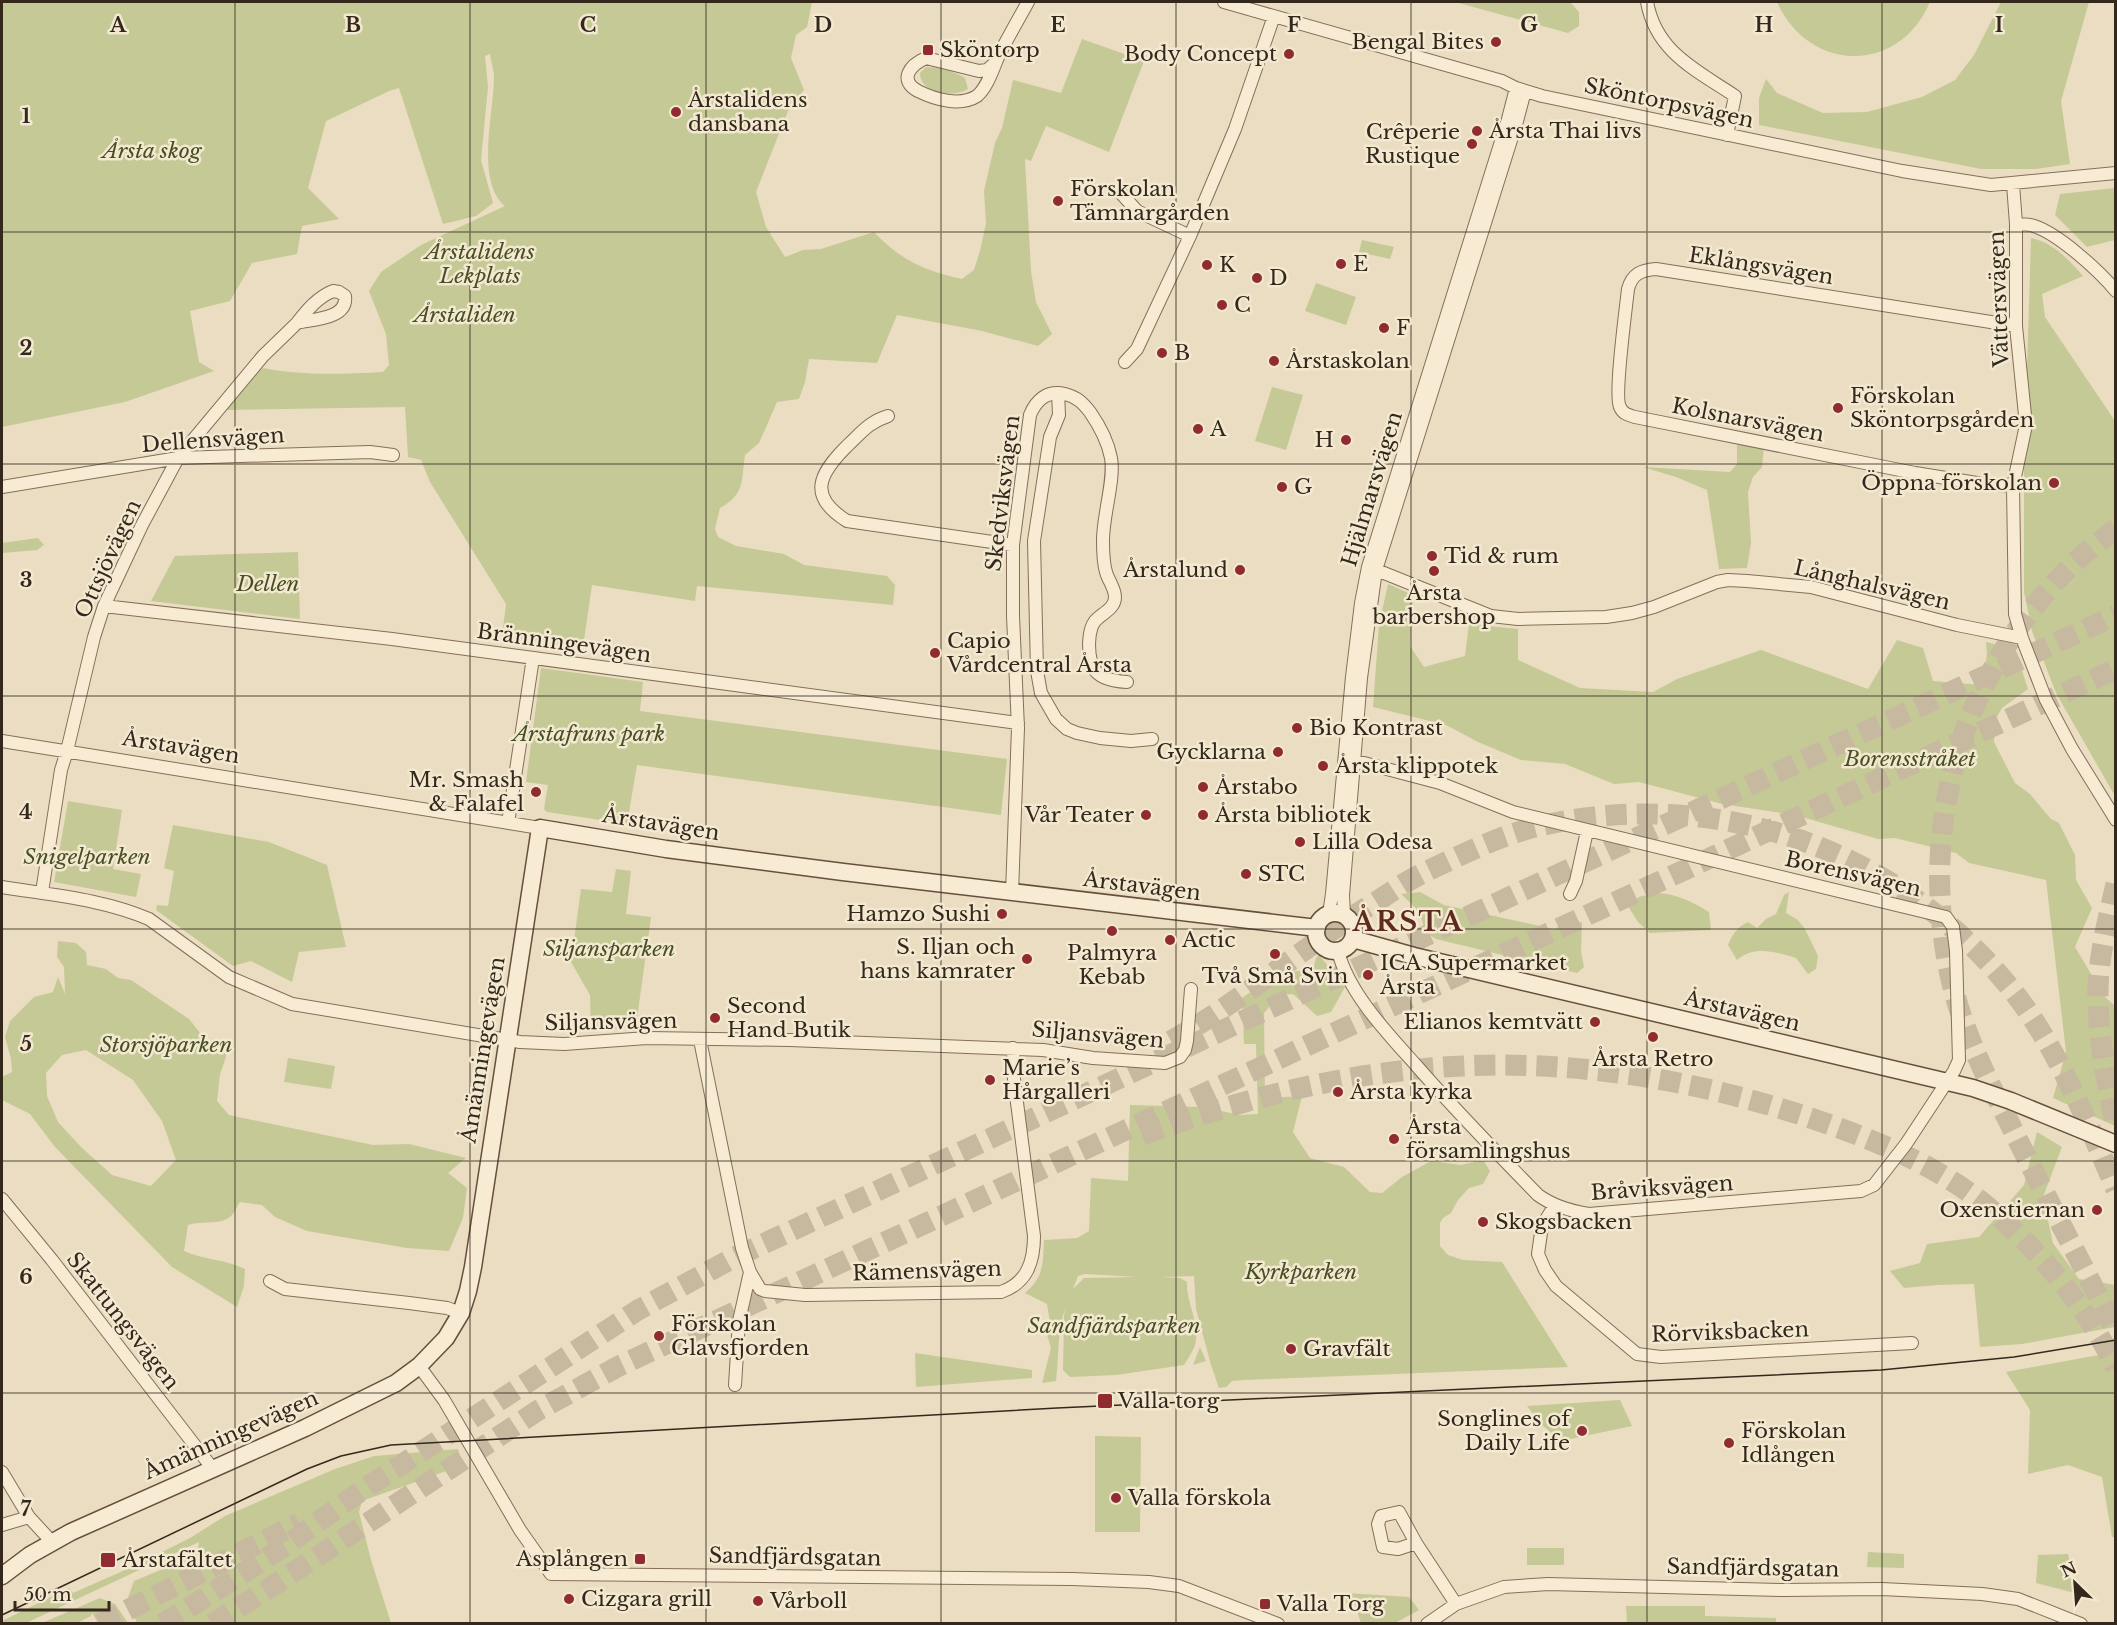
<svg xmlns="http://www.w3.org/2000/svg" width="2117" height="1625" viewBox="0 0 2117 1625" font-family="'Libre Baskerville',serif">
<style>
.green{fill:#c5c996;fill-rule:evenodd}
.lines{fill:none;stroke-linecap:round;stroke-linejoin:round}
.highway-tunnel{stroke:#c6b9a0;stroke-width:21;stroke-dasharray:21 10;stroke-linecap:butt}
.street-casing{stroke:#846f5a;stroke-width:14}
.secondary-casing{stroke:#66503d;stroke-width:19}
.street{stroke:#f7ebd4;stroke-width:12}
.secondary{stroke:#f7ebd4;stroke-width:16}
.tram{stroke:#34281d;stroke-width:1.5}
.grid{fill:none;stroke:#34281d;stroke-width:1.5;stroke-opacity:0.55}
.poi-dot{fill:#902c31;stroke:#f3e8d0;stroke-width:2}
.labels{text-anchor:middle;stroke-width:5;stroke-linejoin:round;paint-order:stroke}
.poi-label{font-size:21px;fill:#34281d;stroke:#f3e8d0;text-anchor:start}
.street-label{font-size:21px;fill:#34281d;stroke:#f3e8d0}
.park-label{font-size:21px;font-style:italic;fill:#475025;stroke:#f3e8d0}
.district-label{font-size:27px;font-weight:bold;letter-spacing:1.5px;fill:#5f2a1f;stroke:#f3e8d0}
.grid-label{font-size:20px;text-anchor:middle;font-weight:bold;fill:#34281d;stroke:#f3e8d0;stroke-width:5;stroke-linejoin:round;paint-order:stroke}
</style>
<rect width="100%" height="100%" fill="#ebddc1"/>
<path class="green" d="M2,2H812L807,27L796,35L791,58L804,90L788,111L756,192L766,227L785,257L803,250L821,249L874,232C900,260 925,271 962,279L974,270L980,251L986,223L984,191L995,143L1002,128L1013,80L1061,93L1082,39L1144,61L1109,152L1046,126L1031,161L1025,159L1031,271L1036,302L1052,334L1038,346L982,331L897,315L877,363L809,359L805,382L799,399L777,402L759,443L745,455C741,482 745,494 720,508L715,529L718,537L736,546L784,554L804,565L887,576L895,585L893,605L697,586L695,601L592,585L583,647L502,637L506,604L430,482L421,460L408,457L405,407L225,410L246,383L263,368C303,376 343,374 383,372L389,365L386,334L369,291L381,272L421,245L505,206C475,181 494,112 494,77C494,70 491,62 490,54L485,56L488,87L481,160L493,203L476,216L443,224L399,88L389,91L326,121L308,188L339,219L302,226L297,254L252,263L230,301L190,311L199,362L214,371L125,402L2,427Z
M1455,2H1570L1579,12V26L1568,33Z
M1777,2H1930C1899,75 1809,73 1777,2Z
M2001,2H2089L2061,101L2070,164L2036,169H1981L1759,125V98L1766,79L1777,93L1823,113L1867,112L1922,97L1955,80L1974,55Z
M926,67C940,67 953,71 965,78L968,89C954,98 920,94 920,73Z
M2115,188V240L2087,247L2055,215L2060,194Z
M2031,238C2053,242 2069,260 2083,276L2042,294L2045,317L2115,421V796L2056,693L2032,631L2024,592V468Z
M1362,240L1394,247L1390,259L1359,252Z
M1316,283L1356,297L1346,325L1305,311Z
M1272,387L1303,395L1286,450L1255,441Z
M1737,445L1764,446L1762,467L1753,477L1748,492L1751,543L1747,568L1719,569L1707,490L1676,477L1643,467L1730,472L1737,464Z
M38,538L44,545L37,550L2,553V543Z
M298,552L300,619L151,601L175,556Z
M1388,584L1413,595L1410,646L1424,667L1465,656L1469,624L1518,629V660L1580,688L1653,692L1677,679L1761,650L1868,689L1897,640L1923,648L1933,681L1982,685L1987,654L1986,642L2015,649L2028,689L2002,708L1995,720L1994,742L2015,783L2030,794L2051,819L2059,823L2075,855L2076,880L2092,908L2075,947L2105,997L2115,1006V1126L2053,1098L2066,1052L2046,880L1969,863L1956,853L1895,838L1878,839L1795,815L1722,804L1639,782L1614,784L1565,764L1521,760L1478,742L1446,725L1373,707L1379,625Z
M541,668L643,682L640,711L1007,759L1001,815L637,765L627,824L547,812L544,809L548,785L526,782Z
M68,801L122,810L113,869L141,874L136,897L54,882Z
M173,825L269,842L327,865L346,947L299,952L292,982L251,961L233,966L156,910L157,905L168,906L174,871L164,868Z
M616,869L631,871L626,914L651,917L636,1026L591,1032L590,995L571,962L581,889L612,892Z
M1420,892L1444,905L1554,929L1563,925L1582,922L1581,952L1584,967L1577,973L1436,939L1425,932C1421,911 1416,908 1401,894Z
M1789,892L1786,913L1798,920L1805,929L1818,956L1816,969L1808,974L1796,958C1776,952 1754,945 1737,960L1728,945C1732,935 1737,927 1748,922L1757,928L1766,919L1776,914L1784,895Z
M1655,893C1676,893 1692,902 1709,912L1711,930L1650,933L1638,922L1628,906L1639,897Z
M58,941L76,943L86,952L87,965L106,969L118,978L131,980L189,1019L205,1039L225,1049L226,1057L220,1074L217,1101L229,1115L373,1145L409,1144L466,1158L448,1173L467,1188L463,1218L449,1251L407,1248L307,1231L275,1217L262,1205L240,1202C237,1206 235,1212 232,1215C222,1226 203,1220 188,1225L184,1251C204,1260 225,1259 245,1269L244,1286L237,1307L172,1267L55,1147L30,1114L2,1100V1077L12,1072L11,1059L5,1037L10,1021L34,997L53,992L58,977L65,994L64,967L57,957ZM86,1050L133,1080L162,1121L176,1160L151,1186L112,1175L81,1147L58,1122L47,1096L46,1073L62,1055Z
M1319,955L1345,987L1331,1012L1317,1016L1293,994L1279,995L1264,1013L1265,1098L1302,1096L1293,1132L1310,1158L1344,1167L1370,1192L1382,1193L1402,1177L1431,1161L1461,1165L1483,1160L1490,1171L1483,1184L1469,1188L1458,1200L1451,1213L1443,1218L1440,1223V1246L1448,1255L1463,1260L1502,1262L1568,1367L1245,1380L1232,1381L1226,1387L1219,1388L1211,1365L1196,1309L1194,1276L1162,1277L1180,1278L1187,1282C1186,1304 1202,1326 1194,1348C1191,1354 1187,1360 1184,1365L1116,1375L1070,1377L1063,1370L1064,1315L1066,1307C1057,1329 1059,1356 1056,1381L1042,1383L1051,1348L1047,1335L1050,1322L1047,1304L1025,1293C1044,1277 1043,1263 1044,1240L1077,1238L1089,1231L1091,1178L1128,1181L1130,1105L1202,1107L1240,1115L1258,1114L1256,1044H1244L1242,998L1262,984L1284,979L1286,972L1313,970L1316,958ZM1085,1274L1137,1277L1084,1278L1073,1289L1078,1276Z
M288,1058L335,1066L331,1089L284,1082Z
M2037,1132L2062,1147L2043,1197L2053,1243L2079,1279L2115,1285V1327L2022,1344L1980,1347L1974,1284L1938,1285L1904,1288L1890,1271L1920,1263L1927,1244L1979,1237L2024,1185Z
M1200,1347L1206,1361L1193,1365Z
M2115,1352L2116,1537H2112L2102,1477L2068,1465L2028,1474L2030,1410L2006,1372Z
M915,1353L1032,1370V1378L916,1387Z
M1620,1400L1632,1426L1561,1441L1542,1425L1527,1406Z
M1095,1436L1141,1437L1140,1532H1095Z
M458,1449L461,1460L452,1469L362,1501L359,1512L371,1560L391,1623H137L127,1600L134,1581L182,1561L196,1559L199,1542L26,1623H2V1621L69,1588L73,1593L134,1566L190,1538L225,1516L335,1469L374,1456Z
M1527,1548H1564V1565H1527Z
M1868,1552L1904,1554V1568L1867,1567Z
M2068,1554L2075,1593L2036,1583L2038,1555Z
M1347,1593L1409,1597L1419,1610L1395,1623H1361L1355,1605L1346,1603Z
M100,1598L115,1604L128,1623H98L92,1613L91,1616L77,1623H42Z
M1626,1606H1705V1616L1776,1618V1623L1705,1624L1704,1622V1624L1627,1623Z"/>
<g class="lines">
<path class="highway-tunnel" d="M2116,529C2100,541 2084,553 2070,567C1960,675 1917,829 1951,979C1962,1029 1986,1077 2009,1122C2043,1192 2081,1261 2116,1332
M2116,884C2108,919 2099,954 2098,989C2097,1035 2107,1082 2116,1127
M1171,1041C1245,999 1309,942 1382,898C1395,889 1409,880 1423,873C1461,855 1502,834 1544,825C1723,786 1907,852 2019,999C2061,1056 2088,1124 2116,1189
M1142,1135C1247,1097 1351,1071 1462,1066C1586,1060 1711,1083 1828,1124C1887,1145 1948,1171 1996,1214C2045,1257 2088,1309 2116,1368
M100,1624L299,1523
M162,1624L195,1604L285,1546L358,1493L638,1310L735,1257L2116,615
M212,1624L265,1591L537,1411L619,1366L2116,669"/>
<g class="street-casing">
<path id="street" d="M1224,2L1502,81L1516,88L1542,96L1902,171L1991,185L2116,173
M1647,2C1656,52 1696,70 1735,96L1727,135
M995,63L987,70L979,71L926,58C910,65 898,80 918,91C934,99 960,107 977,96C989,86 994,64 1001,51C1010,34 1019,18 1028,2
M2013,184L2016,224V326L2026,425L2013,486L2015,614L2022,638L2046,700L2072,749L2116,820
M1119,191L1137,211L1190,236
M2016,224C2022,224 2029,224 2034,226C2059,234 2099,271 2116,291
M333,291L339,292L345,296C348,319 313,319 297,323C307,310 318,297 333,291Z
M1125,362L1137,349L1190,236L1235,129L1274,16
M1058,393L1059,415L1050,437L1034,541L1037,671L1041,693L1056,719L1067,729L1077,733L1100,738L1131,741L1152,739
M888,416C869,422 862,432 847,446C819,474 807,496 847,521L1013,545
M2013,486L1983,484L1915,473L1635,417C1628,415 1623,414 1620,407C1614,396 1626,308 1628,289C1632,274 1641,270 1656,269L2016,326
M2,487L178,458L370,452L393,455
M1369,567L1491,616L1518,619L1606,617L1632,613L1654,607L1717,582L1728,580L1747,581L1811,587L1957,625L2022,638
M104,606L392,639L1018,723
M2,741L540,828
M508,823L533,658
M2,887C51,895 103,899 149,919L229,977L292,1004L520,1042L564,1044L647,1038L790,1040L1043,1050L1093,1058L1165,1063L1180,1057L1185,1050L1187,1041L1191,989
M42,892L61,770L67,751L94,637L104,606L142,525L178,458L263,356L297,323
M1012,893L1018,728L1013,616V545L1030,415C1036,400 1047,390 1065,394C1077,397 1083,403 1090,412C1099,425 1108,442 1111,458C1115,479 1103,515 1103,540C1103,550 1103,562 1106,572C1108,580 1115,588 1115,597C1115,609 1102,613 1095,621C1088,630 1088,650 1091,661C1094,678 1112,681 1127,682
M1570,894L1576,881L1587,831
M1329,914L1332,894L1352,677L1361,603L1368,567L1508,119L1516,88
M1344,915L1343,895L1361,678L1376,570L1517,121L1525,91
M1338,951C1348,992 1387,1033 1415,1064C1454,1109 1496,1152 1538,1195C1553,1206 1570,1211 1589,1214L1861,1191L1874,1185L1906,1144L1954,1071L1959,1060L1956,951L1953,927L1946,917L1513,812L1440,783L1364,763L1345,761
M700,1040L742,1248L750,1272L760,1289L765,1291L805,1295L1001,1292C1027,1283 1034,1262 1034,1236L1014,1079L1013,1048
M2,1199L52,1260L213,1469
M1555,1205L1542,1226L1538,1254L1545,1270L1556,1286L1637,1354L1661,1357L1912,1343
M270,1281L285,1289L409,1303L447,1308L461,1313
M419,1366L444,1400L520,1530L551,1574L1072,1579L1149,1582L1179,1586L1278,1624
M735,1385L739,1321L750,1272
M2,1472L29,1517L52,1542
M2,1525L29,1517
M1416,1543L1398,1549L1383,1547L1378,1524L1381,1516L1399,1512L1416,1543L1456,1604
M1427,1624L1456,1604L1504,1587L1548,1584L1782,1590L1882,1589L1982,1594L2018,1599L2081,1624"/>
</g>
<g class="secondary-casing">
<path id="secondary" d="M1316 932a19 19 0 1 1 38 0a19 19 0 1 1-38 0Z
M1353,939L1414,956L1973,1088L2011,1101L2116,1144
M2,1576L30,1555L71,1532L305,1428L396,1383L419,1366L446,1338L461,1313L468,1291L473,1267L540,828L666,849L843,872L1317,928"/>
</g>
<use href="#street" class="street"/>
<use href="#secondary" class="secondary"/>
<path class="tram" d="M2,1615L307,1469L341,1456L391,1445L1057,1408L1881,1370L2014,1357L2116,1340"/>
</g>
<path class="grid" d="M235,2V1624M470,2V1624M706,2V1624M941,2V1624M1176,2V1624M1411,2V1624M1647,2V1624M1882,2V1624M2,232H2116M2,464H2116M2,696H2116M2,929H2116M2,1161H2116M2,1393H2116"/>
<g class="poi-dot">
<circle cx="1496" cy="42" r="6"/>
<rect x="922" y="44" width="12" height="12" rx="3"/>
<circle cx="1289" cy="54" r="6"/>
<circle cx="676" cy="112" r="6"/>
<circle cx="1477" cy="131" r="6"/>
<circle cx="1472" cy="144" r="6"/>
<circle cx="1058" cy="201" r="6"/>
<circle cx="1341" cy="264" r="6"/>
<circle cx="1207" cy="265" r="6"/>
<circle cx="1257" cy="278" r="6"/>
<circle cx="1222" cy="305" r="6"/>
<circle cx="1384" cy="328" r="6"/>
<circle cx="1162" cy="353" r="6"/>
<circle cx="1274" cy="361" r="6"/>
<circle cx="1838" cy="408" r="6"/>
<circle cx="1198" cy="429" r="6"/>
<circle cx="1346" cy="440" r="6"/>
<circle cx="2054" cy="483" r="6"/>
<circle cx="1282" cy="487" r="6"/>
<circle cx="1432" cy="556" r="6"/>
<circle cx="1240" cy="570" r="6"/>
<circle cx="1434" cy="571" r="6"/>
<circle cx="935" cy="653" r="6"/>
<circle cx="1297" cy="728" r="6"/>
<circle cx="1278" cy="752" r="6"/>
<circle cx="1323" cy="766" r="6"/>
<circle cx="1203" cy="787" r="6"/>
<circle cx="536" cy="792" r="6"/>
<circle cx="1146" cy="815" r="6"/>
<circle cx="1203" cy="815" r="6"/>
<circle cx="1300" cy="842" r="6"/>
<circle cx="1246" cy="874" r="6"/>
<circle cx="1002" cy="914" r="6"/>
<circle cx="1112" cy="931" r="6"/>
<circle cx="1170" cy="940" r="6"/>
<circle cx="1275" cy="954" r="6"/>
<circle cx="1027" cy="959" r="6"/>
<circle cx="1368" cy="975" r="6"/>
<circle cx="715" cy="1018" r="6"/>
<circle cx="1595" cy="1022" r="6"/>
<circle cx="1653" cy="1037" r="6"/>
<circle cx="990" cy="1080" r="6"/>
<circle cx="1338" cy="1092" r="6"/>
<circle cx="1394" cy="1139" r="6"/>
<circle cx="2097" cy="1210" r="6"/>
<circle cx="1483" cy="1222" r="6"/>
<circle cx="659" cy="1336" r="6"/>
<circle cx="1291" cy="1349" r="6"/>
<rect x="1097" y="1393" width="16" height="16" rx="3"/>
<circle cx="1582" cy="1431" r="6"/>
<circle cx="1729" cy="1443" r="6"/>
<circle cx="1116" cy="1498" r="6"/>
<rect x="634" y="1553" width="12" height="12" rx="3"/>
<rect x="100" y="1552" width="16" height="16" rx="3"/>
<circle cx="569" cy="1599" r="6"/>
<circle cx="758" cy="1601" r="6"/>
<rect x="1259" y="1598" width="12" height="12" rx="3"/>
</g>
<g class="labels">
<g class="poi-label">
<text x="1484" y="49" text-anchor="end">Bengal Bites</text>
<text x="940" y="57">Sköntorp</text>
<text x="1277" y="61" text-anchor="end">Body Concept</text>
<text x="688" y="107">Årstalidens<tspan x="688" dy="24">dansbana</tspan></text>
<text x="1489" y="138">Årsta Thai livs</text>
<text x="1460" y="139" text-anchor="end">Crêperie<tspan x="1460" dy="24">Rustique</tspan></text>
<text x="1070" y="196">Förskolan<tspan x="1070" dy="24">Tämnargården</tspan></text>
<text x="1353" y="271">E</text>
<text x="1219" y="272">K</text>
<text x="1269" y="285">D</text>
<text x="1234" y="312">C</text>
<text x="1396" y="335">F</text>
<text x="1174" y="360">B</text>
<text x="1286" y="368">Årstaskolan</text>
<text x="1850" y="403">Förskolan<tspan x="1850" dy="24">Sköntorpsgården</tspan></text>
<text x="1210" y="436">A</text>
<text x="1334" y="447" text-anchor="end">H</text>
<text x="2042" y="490" text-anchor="end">Öppna förskolan</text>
<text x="1294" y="494">G</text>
<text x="1444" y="563">Tid &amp; rum</text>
<text x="1228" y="577" text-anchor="end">Årstalund</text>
<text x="1434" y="600" text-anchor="middle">Årsta<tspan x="1434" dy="24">barbershop</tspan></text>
<text x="947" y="648">Capio<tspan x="947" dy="24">Vårdcentral Årsta</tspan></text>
<text x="1309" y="735">Bio Kontrast</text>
<text x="1266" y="759" text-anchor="end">Gycklarna</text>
<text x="1335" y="773">Årsta klippotek</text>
<text x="524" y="787" text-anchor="end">Mr. Smash<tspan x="524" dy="24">&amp; Falafel</tspan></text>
<text x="1215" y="794">Årstabo</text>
<text x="1134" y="822" text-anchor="end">Vår Teater</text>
<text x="1215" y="822">Årsta bibliotek</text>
<text x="1312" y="849">Lilla Odesa</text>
<text x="1258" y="881">STC</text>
<text x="990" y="921" text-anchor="end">Hamzo Sushi</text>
<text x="1182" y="947">Actic</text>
<text x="1015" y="954" text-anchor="end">S. Iljan och<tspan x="1015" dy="24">hans kamrater</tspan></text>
<text x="1112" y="960" text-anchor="middle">Palmyra<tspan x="1112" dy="24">Kebab</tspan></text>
<text x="1380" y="970">ICA Supermarket<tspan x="1380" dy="24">Årsta</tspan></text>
<text x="1275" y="983" text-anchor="middle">Två Små Svin</text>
<text x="727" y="1013">Second<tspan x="727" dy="24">Hand Butik</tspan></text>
<text x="1583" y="1029" text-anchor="end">Elianos kemtvätt</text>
<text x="1653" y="1066" text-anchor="middle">Årsta Retro</text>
<text x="1002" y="1075">Marie’s<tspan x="1002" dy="24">Hårgalleri</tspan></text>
<text x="1350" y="1099">Årsta kyrka</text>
<text x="1406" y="1134">Årsta<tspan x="1406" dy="24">församlingshus</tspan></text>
<text x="2085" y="1217" text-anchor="end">Oxenstiernan</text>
<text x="1495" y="1229">Skogsbacken</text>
<text x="671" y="1331">Förskolan<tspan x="671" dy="24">Glavsfjorden</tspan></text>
<text x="1303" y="1356">Gravfält</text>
<text x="1118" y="1408">Valla torg</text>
<text x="1570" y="1426" text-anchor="end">Songlines of<tspan x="1570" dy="24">Daily Life</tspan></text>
<text x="1741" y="1438">Förskolan<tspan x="1741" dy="24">Idlången</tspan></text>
<text x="1128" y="1505">Valla förskola</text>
<text x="628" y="1566" text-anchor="end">Asplången</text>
<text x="122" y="1567">Årstafältet</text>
<text x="581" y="1606">Cizgara grill</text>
<text x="770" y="1608">Vårboll</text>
<text x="1277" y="1611">Valla Torg</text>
</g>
<g class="street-label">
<text transform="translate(1669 103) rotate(12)" y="7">Sköntorpsvägen</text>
<text transform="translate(1761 266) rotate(9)" y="7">Eklångsvägen</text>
<text transform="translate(1999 299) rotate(-92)" y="7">Vättersvägen</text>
<text transform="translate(1748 420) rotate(11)" y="7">Kolsnarsvägen</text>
<text transform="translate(213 440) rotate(-4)" y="7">Dellensvägen</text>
<text transform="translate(1372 489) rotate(-73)" y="7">Hjälmarsvägen</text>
<text transform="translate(1003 493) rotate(-83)" y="7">Skedviksvägen</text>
<text transform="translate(108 559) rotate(-65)" y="7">Ottsjövägen</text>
<text transform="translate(1872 585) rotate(13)" y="7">Långhalsvägen</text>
<text transform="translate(564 643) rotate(8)" y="7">Bränningevägen</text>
<text transform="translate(181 747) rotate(9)" y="7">Årstavägen</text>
<text transform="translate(661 824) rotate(9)" y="7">Årstavägen</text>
<text transform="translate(1853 874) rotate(13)" y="7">Borensvägen</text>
<text transform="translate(1142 886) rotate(7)" y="7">Årstavägen</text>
<text transform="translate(1742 1011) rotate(13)" y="7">Årstavägen</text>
<text transform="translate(611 1022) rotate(-1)" y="7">Siljansvägen</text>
<text transform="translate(1098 1035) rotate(5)" y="7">Siljansvägen</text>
<text transform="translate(483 1050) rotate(-81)" y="7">Åmänningevägen</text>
<text transform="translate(1662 1188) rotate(-4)" y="7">Bråviksvägen</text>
<text transform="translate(927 1271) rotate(-2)" y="7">Rämensvägen</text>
<text transform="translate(123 1321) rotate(52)" y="7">Skattungsvägen</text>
<text transform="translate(1730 1332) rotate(-2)" y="7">Rörviksbacken</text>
<text transform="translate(231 1435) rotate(-24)" y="7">Åmänningevägen</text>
<text transform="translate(795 1557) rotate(1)" y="7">Sandfjärdsgatan</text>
<text transform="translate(1753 1568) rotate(1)" y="7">Sandfjärdsgatan</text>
</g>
<g class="park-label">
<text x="152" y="158">Årsta skog</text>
<text x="480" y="259">Årstalidens<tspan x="480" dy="24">Lekplats</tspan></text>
<text x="465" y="322">Årstaliden</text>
<text x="268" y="591">Dellen</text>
<text x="589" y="741">Årstafruns park</text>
<text x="1910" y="766">Borensstråket</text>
<text x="87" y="864">Snigelparken</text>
<text x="609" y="956">Siljansparken</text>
<text x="166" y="1052">Storsjöparken</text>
<text x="1301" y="1279">Kyrkparken</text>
<text x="1114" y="1333">Sandfjärdsparken</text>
</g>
<g class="district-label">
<text x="1408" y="931">ÅRSTA</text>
</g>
</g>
<g class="grid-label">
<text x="118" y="32">A</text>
<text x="353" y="32">B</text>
<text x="588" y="32">C</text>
<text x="823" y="32">D</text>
<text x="1058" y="32">E</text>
<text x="1294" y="32">F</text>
<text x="1529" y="32">G</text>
<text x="1764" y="32">H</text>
<text x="1999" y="32">I</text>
<text x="26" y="123">1</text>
<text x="26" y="355">2</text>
<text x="26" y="587">3</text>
<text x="26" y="819">4</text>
<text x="26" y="1051">5</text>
<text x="26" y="1284">6</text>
<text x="26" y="1516">7</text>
</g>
<rect width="2117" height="1625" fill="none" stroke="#34281d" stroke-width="6"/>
<g transform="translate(2075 1583) rotate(335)" stroke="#f3e8d0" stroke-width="4.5" paint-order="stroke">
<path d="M0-4.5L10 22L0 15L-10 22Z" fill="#34281d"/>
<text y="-9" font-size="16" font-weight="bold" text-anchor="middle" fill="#34281d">N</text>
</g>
<path d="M15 1601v9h94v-9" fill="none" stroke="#34281d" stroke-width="3"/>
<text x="24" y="1601" font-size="18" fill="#34281d" stroke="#f3e8d0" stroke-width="4.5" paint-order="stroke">50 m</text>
</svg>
